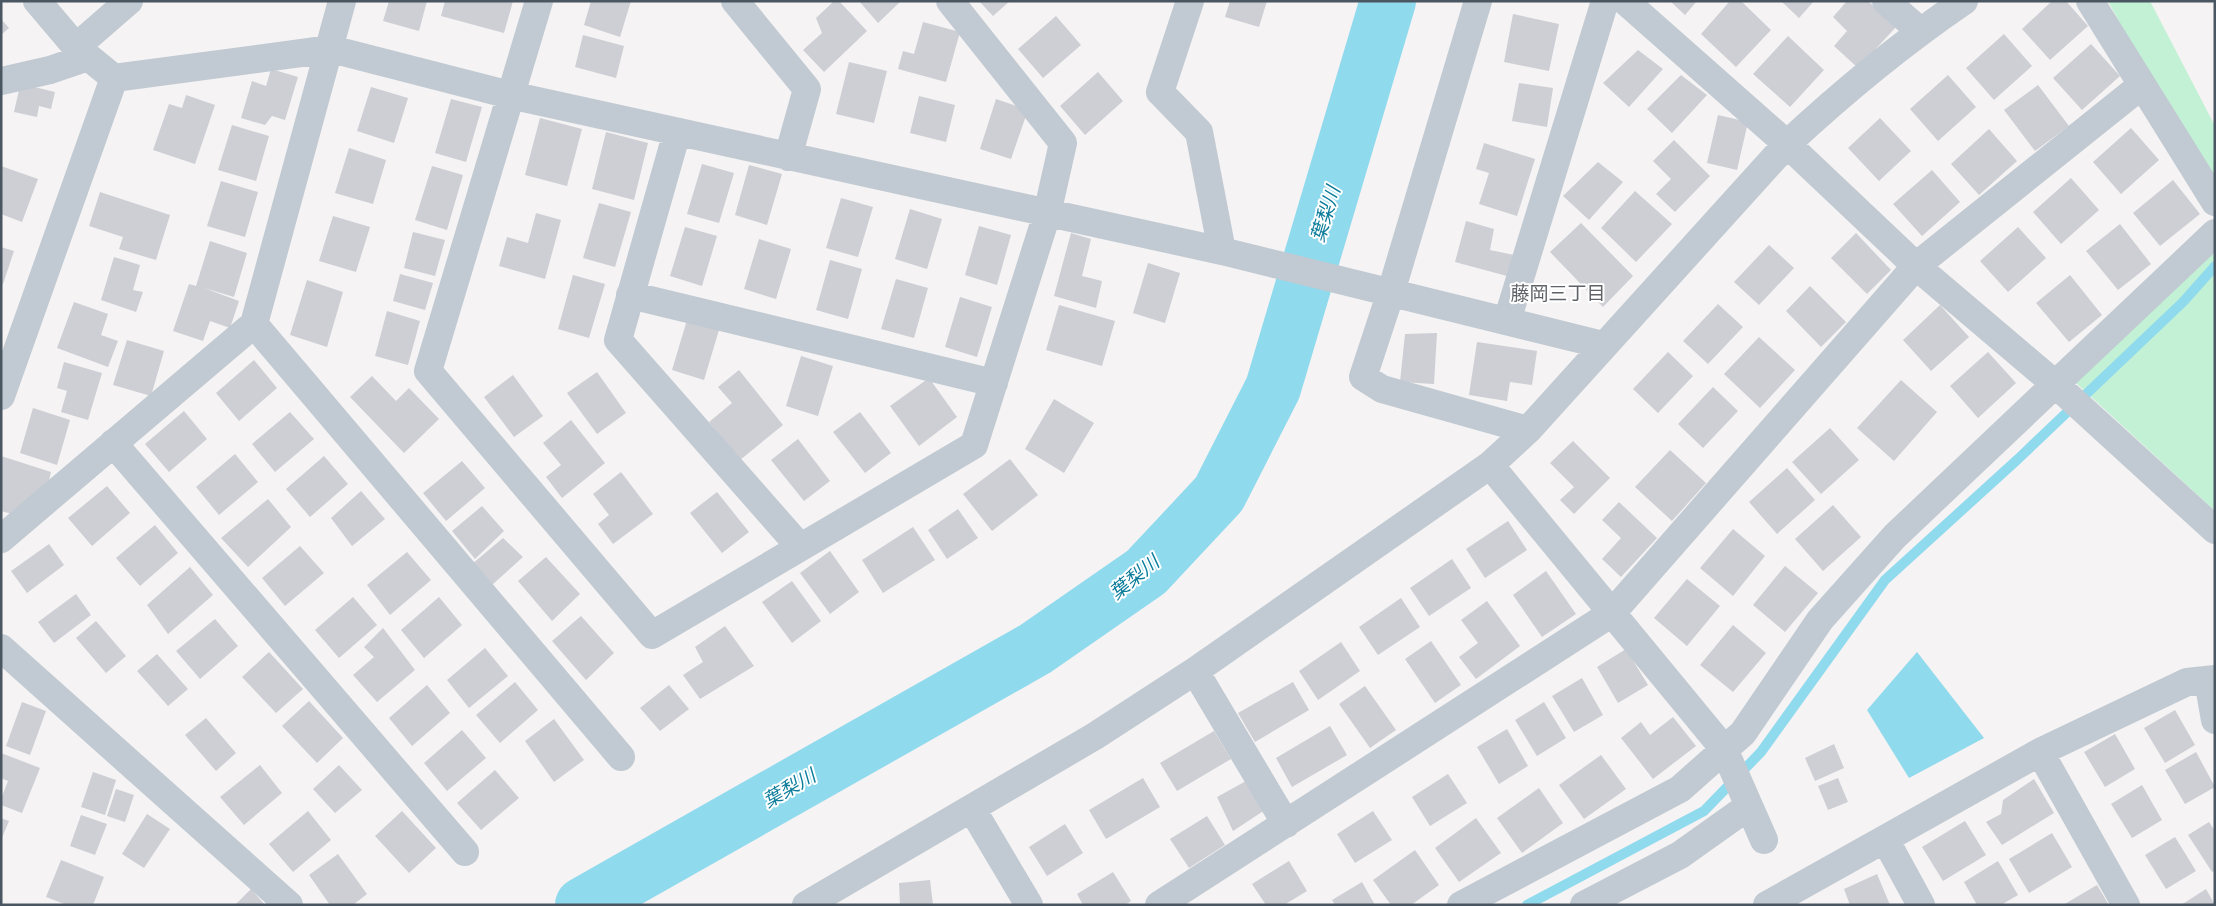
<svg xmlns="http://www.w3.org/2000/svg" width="2216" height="906" viewBox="0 0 2216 906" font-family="Inter,'Noto Sans JP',sans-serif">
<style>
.green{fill:#c3f1d5}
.water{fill:#90daee}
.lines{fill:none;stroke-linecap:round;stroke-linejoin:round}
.stream{stroke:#90daee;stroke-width:10}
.river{stroke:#90daee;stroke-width:56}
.building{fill:#cdcfd5}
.street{stroke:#c1cad2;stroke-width:28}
.labels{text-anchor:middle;stroke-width:4;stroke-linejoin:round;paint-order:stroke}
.water-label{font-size:19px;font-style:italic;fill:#0c7c9b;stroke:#fff}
.neighbourhood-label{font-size:19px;fill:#5f6368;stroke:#fff}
</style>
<rect width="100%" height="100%" fill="#f5f3f3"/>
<path class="green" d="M2108,1H2150L2215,126V199Z
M2215,234V511L2074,381Z"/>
<path class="water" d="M1917,652L1984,738L1909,778L1867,710Z"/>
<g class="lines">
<path class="stream" d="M1527,905L1704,811L1761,752L1885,580L2018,459L2183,302L2215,266"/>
<path class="river" d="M583,905L1035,649L1146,572L1219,494L1273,388L1388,1"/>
</g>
<path class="building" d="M389,1H427L419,31L383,21Z
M445,1H513L504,33L441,16Z
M591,1H631L620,37L584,25Z
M834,1H839L867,31L824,72L803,50L822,33L816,18Z
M859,1H901L878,23Z
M979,1H1010L993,16Z
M1230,1H1267L1259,27L1225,17Z
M1670,1H1697L1685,15Z
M1730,1H1741L1771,30L1736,67L1701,34Z
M1781,1H1814L1799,18Z
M1847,1H1868L1896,27L1858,68L1834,46L1847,31L1833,17Z
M2052,1H2066L2088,26L2050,60L2022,29Z
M1513,14L1559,24L1549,71L1504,62Z
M1056,16L1081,45L1043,78L1018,49Z
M1,19L9,28L1,35Z
M923,22L960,32L946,82L898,69L903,51L914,54Z
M2004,34L2032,66L1994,100L1966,68Z
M583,35L624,46L616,78L575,67Z
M1788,36L1824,70L1790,107L1753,74Z
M2091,44L2120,76L2082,110L2053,78Z
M1638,50L1663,69L1629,107L1603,83Z
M849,62L887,71L874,123L836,114Z
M271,69L298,77L285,120L272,116L265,125L241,118L252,81L266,86Z
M1098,72L1123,101L1085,135L1060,106Z
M1681,75L1707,95L1672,133L1647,109Z
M1948,75L1976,107L1938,141L1910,109Z
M1519,83L1553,88L1547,127L1512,121Z
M2038,85L2069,126L2035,151L2004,110Z
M30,86L55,92L51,109L39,106L37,117L14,112L19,90Z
M371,87L408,98L394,143L357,131Z
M186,95L215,105L195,164L153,150L169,104L182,108Z
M919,96L955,105L946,142L910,133Z
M451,99L482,107L466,162L435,153Z
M996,99L1028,110L1011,159L980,149Z
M1718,115L1748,122L1737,170L1707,163Z
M540,118L582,129L567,186L525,175Z
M1880,118L1911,151L1879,181L1848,148Z
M232,125L269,136L256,181L218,170Z
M2131,128L2159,160L2121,194L2093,162Z
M1989,129L2017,161L1979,195L1951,164Z
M606,132L648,143L634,200L592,189Z
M1674,140L1710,176L1675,212L1656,194L1671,179L1653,161Z
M1484,143L1535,159L1517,216L1479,204L1489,173L1476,169Z
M349,148L386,160L373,204L335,193Z
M1598,162L1623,182L1589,220L1563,196Z
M702,164L734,173L719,223L687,214Z
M749,165L782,174L767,225L735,215Z
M1,166L38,179L22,222L1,214Z
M432,166L463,175L447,230L415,220Z
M1932,170L1960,202L1922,236L1893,204Z
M2071,178L2099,210L2061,244L2033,212Z
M2173,180L2200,214L2160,246L2133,213Z
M221,181L258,192L245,237L207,226Z
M1635,191L1672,224L1636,262L1601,228Z
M100,192L170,215L156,260L119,249L123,237L89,226Z
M841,198L873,207L858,257L826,248Z
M599,203L631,212L615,267L583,258Z
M910,209L942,219L927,269L895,259Z
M536,213L561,220L545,279L499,266L507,237L528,243Z
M333,216L370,227L356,272L319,261Z
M1466,221L1494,229L1490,250L1514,255L1507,276L1455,262Z
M1581,223L1633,276L1603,307L1550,252Z
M2120,224L2151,264L2118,290L2086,251Z
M979,226L1011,235L997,285L965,275Z
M685,227L717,236L702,286L670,276Z
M2018,227L2046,258L2008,292L1980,261Z
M413,232L445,240L435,276L404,268Z
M1071,233L1091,239L1082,276L1102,281L1096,308L1054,296Z
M1856,233L1891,270L1867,294L1831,258Z
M759,239L791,249L776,299L744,289Z
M210,241L247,253L234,297L204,288L239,301L230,328L210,321L203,341L173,331L189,284L196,286Z
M1769,245L1794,268L1759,305L1734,282Z
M1,247L14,251L3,284H1Z
M114,257L140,265L133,290L143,292L136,312L101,300Z
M830,260L862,269L848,319L816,310Z
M1148,263L1180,273L1165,323L1133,313Z
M400,274L433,283L425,310L393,301Z
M573,275L605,284L589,338L558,329Z
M2070,275L2102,315L2069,342L2036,303Z
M896,279L928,288L914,338L881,329Z
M307,280L343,292L327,347L290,335Z
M1810,286L1846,322L1821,347L1786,311Z
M960,297L992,307L977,357L945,347Z
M74,302L108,314L101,335L118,341L108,367L57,348Z
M1718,304L1743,327L1708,364L1683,341Z
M1059,305L1115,321L1102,366L1046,350Z
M1940,305L1969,337L1931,371L1903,340Z
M387,311L420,321L408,365L375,356Z
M687,320L719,330L704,380L672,370Z
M1437,333L1434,384L1400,382L1405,334Z
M1759,337L1795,370L1760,408L1724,374Z
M127,340L164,351L151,396L113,385Z
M1477,342L1537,351L1532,385L1510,382L1507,401L1469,395Z
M1668,352L1693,376L1658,413L1633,389Z
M1988,352L2016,383L1978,418L1950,386Z
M801,356L833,366L818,416L786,406Z
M254,360L277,388L239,421L216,393Z
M64,362L102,373L88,420L61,412L67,391L57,388Z
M739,370L783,425L740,460L709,422L732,403L718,387Z
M597,372L626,413L597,434L567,393Z
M513,375L543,416L514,437L484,397Z
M372,376L396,401L409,388L439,419L404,453L350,397Z
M929,378L957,417L919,446L890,406Z
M1901,380L1937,412L1894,461L1857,428Z
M1713,387L1738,411L1703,448L1678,424Z
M1054,399L1094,423L1064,473L1025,449Z
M33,408L70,420L57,465L20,453Z
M184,411L207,439L169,472L145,444Z
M290,412L314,439L275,472L252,444Z
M860,412L891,453L865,473L833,432Z
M571,420L605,463L562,498L546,477L561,465L543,443Z
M1830,428L1859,460L1821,494L1792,462Z
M798,439L830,481L804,501L771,460Z
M1573,441L1610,478L1574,514L1560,500L1574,487L1550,463Z
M1670,450L1706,483L1672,521L1635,487Z
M235,454L258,482L219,515L196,487Z
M1,456L51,472L48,485L12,514L1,511Z
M324,456L348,484L310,517L286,489Z
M1010,459L1038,495L992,531L963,494Z
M462,461L485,488L446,521L423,493Z
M1787,468L1815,500L1777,534L1749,502Z
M621,472L653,514L613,544L598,524L609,515L593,494Z
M107,486L130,513L92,546L68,518Z
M361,491L385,519L352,546L331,518Z
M717,492L749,532L722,553L690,513Z
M268,499L291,527L248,567L221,538Z
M1619,502L1657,538L1621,577L1602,559L1621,538L1602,520Z
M1833,505L1861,537L1823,571L1795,539Z
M482,506L504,531L475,559L452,531Z
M958,509L978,538L947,559L928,530Z
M1508,521L1527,550L1485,578L1466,549Z
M155,525L178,553L140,586L116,558Z
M913,527L935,560L883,593L862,560Z
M1733,529L1765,556L1733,596L1700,568Z
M503,538L523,557L492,585L472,564Z
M49,544L64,565L27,593L11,571Z
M300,546L324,573L285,606L262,578Z
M830,551L859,592L830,614L800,573Z
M407,552L431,580L390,615L367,585Z
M546,557L580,594L552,621L518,581Z
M1452,559L1471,588L1429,616L1410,588Z
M1785,566L1818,593L1785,632L1753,605Z
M190,567L213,595L168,634L147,605Z
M1546,571L1576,614L1542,637L1513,595Z
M1687,579L1720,606L1687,646L1654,618Z
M792,581L821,621L792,643L762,602Z
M76,594L91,615L54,643L38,622Z
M353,597L377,625L339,658L315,630Z
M439,597L462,625L424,658L401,630Z
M1401,598L1420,627L1378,655L1359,627Z
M1487,601L1520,646L1476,679L1459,657L1478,643L1461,620Z
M581,616L614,653L586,680L552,641Z
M215,619L238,646L200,679L176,651Z
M96,621L126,656L106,673L76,638Z
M1733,625L1766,653L1733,692L1700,665Z
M725,626L754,666L700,699L683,675L703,662L695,647Z
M383,628L415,670L377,702L353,675L374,657L364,647Z
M1431,641L1461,685L1435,703L1405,659Z
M1341,642L1360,671L1318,700L1299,671Z
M485,648L508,676L469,708L447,680Z
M1626,649L1648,685L1618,703L1597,667Z
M269,652L303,689L276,713L242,677Z
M157,654L188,689L168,706L137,671Z
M1582,678L1603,715L1574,732L1552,696Z
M515,682L538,710L500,743L476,715Z
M1293,682L1309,710L1255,742L1238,713Z
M427,685L450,713L412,746L389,718Z
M669,685L689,709L660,731L640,708Z
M1365,686L1396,730L1370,748L1339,704Z
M309,701L343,738L317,763L282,726Z
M22,702L46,711L30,755L6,746Z
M1544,702L1566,738L1537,756L1515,720Z
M2175,710L2195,745L2165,763L2144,728Z
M1673,717L1696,746L1653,779L1621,738L1641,722L1650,735Z
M206,718L236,753L216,771L185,735Z
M554,719L584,760L554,782L525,741Z
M1330,726L1347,755L1292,787L1276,758Z
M1507,729L1528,766L1499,784L1477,747Z
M462,730L486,758L447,791L424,763Z
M1214,731L1231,759L1177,791L1160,763Z
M2115,734L2135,769L2105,787L2084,752Z
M1834,744L1844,768L1815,781L1805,758Z
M2196,752L2215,787L2185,804L2165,770Z
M1,753L40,768L22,813L1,805V799L8,781L1,778Z
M1601,755L1626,789L1584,819L1559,785Z
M260,765L282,793L244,825L220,797Z
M339,765L362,790L335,813L313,789Z
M495,770L519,798L481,830L457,803Z
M93,772L116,780L105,815L81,807Z
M1448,774L1467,803L1430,826L1412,797Z
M1143,778L1160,807L1106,839L1089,810Z
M1838,778L1848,802L1828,810L1818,786Z
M2034,779L2054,813L2002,845L1986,822L2001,814L2003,800Z
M1246,781L1265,810L1233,831L1217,797Z
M2142,785L2162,820L2132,838L2111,804Z
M1539,788L1563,823L1522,853L1497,818Z
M116,789L134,795L125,822L107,816Z
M308,811L331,840L293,872L269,844Z
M402,811L436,848L409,873L375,836Z
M1373,811L1392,840L1355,863L1337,834Z
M147,814L170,829L144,868L122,854Z
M81,815L107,824L95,855L70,846Z
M1207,816L1225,845L1189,868L1170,839Z
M1,818L9,821L1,840Z
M1476,818L1501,853L1459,882L1435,848Z
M1965,821L1986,855L1943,881L1922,847Z
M2209,822L2215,831V870L2212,872L2188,835Z
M1065,824L1083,853L1047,876L1029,847Z
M2052,833L2072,867L2029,893L2009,859Z
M2175,837L2196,871L2166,889L2145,855Z
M1415,850L1439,885L1411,905H1391L1373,880Z
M338,854L367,894L353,905H330L309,875Z
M61,860L104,877L93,905H67L46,897Z
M1289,861L1307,891L1284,905H1266L1252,884Z
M1998,861L2018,895L2001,905H1977L1964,882Z
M1113,872L1131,901L1125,905H1083L1077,894Z
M1877,874L1890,905H1850L1844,889Z
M930,880L933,905H900L899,883Z
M1362,882L1375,905H1335L1332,900Z
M2097,885L2109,905H2063Z
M251,889L265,905H235Z
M2206,889L2215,905H2181Z"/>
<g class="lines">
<path class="street" d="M539,1L428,371L652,635L974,445L1047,214L1063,143L950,1
M735,1L807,89L788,157
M1190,1L1160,92L1199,132L1222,251
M1478,1L1391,292L1363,377L1382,389L1528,430
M1625,1L1787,144L1916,266L2055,384L2215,530
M1886,1L1920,31
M2090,1L2215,202
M76,47L129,1
M114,78L331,49L510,95L1222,251L1603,345
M1,81L50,70L88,57
M677,132L618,340L800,547
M630,295L994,383
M1507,321L1605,1
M254,324L621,757
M1,396L114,78L76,47L37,1
M113,443L465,852
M1490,465L1724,749L1764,840
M1,539L254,324L342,1
M1,648L289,905
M1195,671L1286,824
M2208,680L2215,720
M2040,752L2126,905
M972,809L1029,905
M1885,839L1921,905
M806,905L1095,736L1195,671L1490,465L1528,430L1787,144C1843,92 1901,44 1964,1
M1159,905L1612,613L1916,266L2142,85
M1461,905L1680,789L1743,733L1820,620L1895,536L2215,233
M1584,905L1680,855L1749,806
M1767,905L2040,752L2187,682L2215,679"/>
</g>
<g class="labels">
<g class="water-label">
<text transform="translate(1325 214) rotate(-73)" y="7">葉梨川</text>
<text transform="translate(1134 577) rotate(-39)" y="7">葉梨川</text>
<text transform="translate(789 788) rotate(-30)" y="7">葉梨川</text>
</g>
<g class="neighbourhood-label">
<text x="1558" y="300">藤岡三丁目</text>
</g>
</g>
<rect width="2216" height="906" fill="none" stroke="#4a5661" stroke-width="5"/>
</svg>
